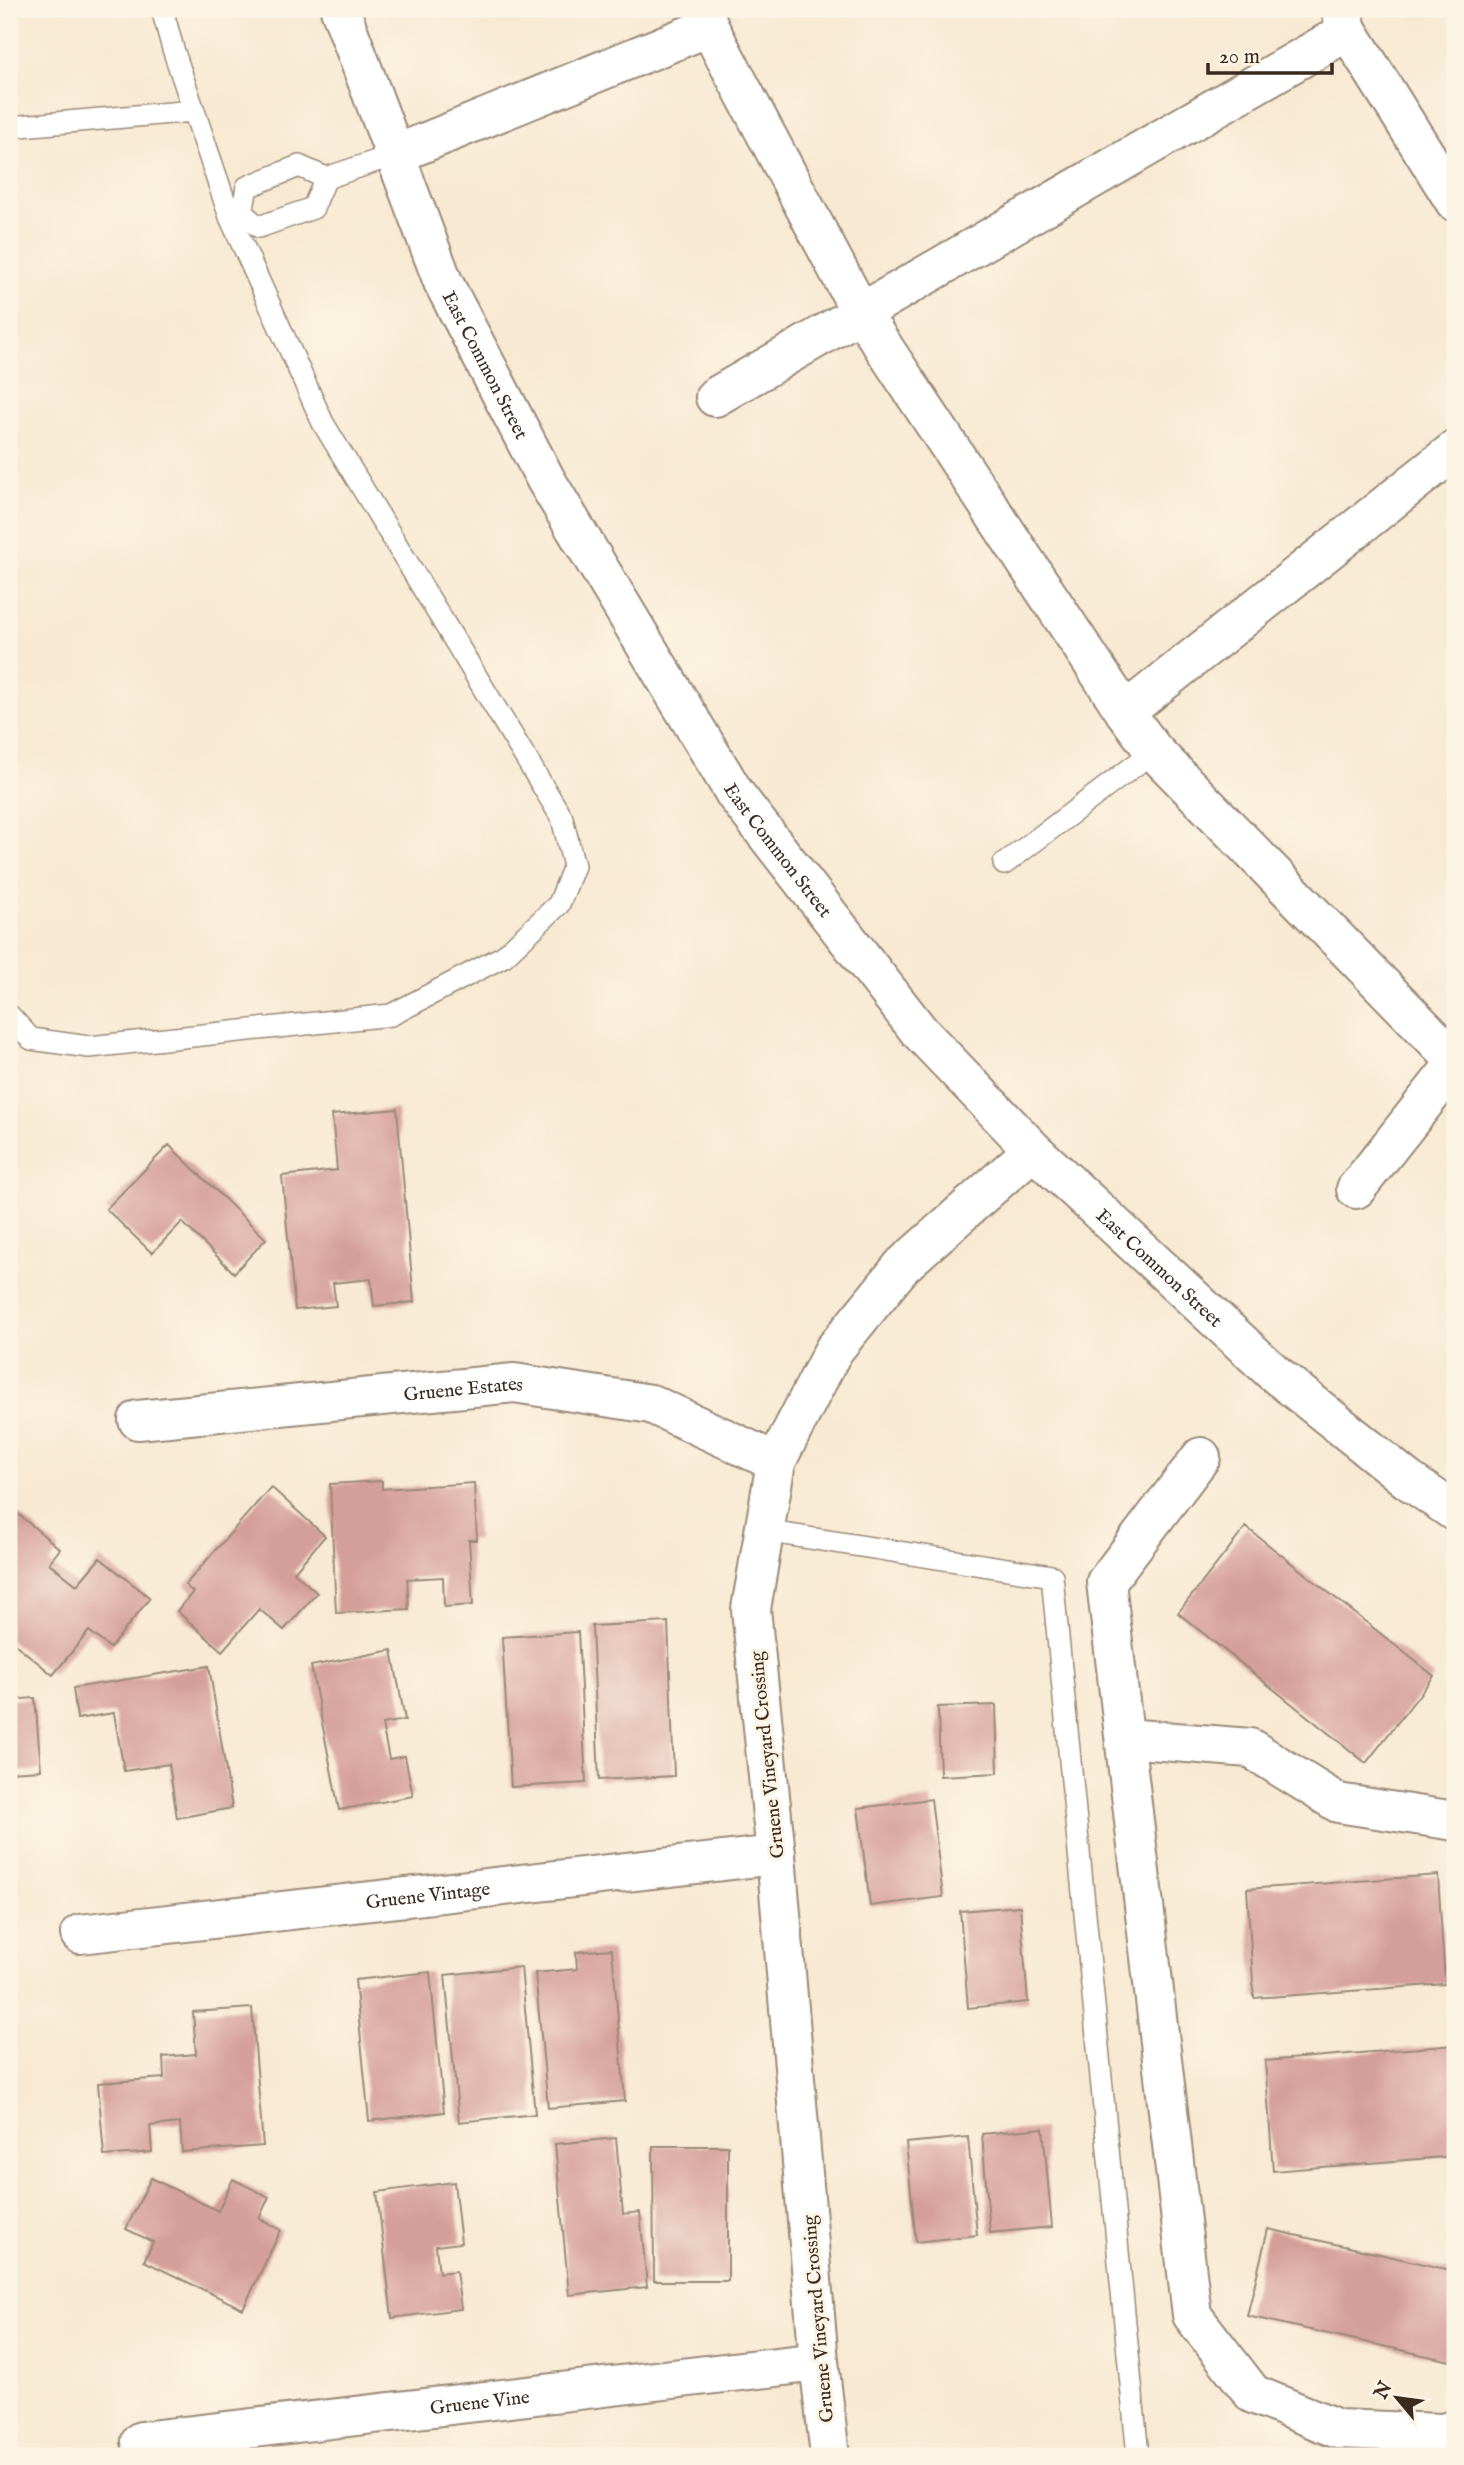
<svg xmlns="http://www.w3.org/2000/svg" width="1464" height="2465" viewBox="0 0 1464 2465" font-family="'IM FELL English',serif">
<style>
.building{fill:#d59f99}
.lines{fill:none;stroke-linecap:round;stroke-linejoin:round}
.lane-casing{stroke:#9a8a78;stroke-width:24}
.street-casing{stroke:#9a8a78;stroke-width:42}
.secondary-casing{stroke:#9a8a78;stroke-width:42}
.lane{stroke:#fff;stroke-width:21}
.street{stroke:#fff;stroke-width:38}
.secondary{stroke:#fff;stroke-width:38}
.labels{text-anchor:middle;stroke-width:6;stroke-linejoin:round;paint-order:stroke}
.street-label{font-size:19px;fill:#3b2a1e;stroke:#fcf5e5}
</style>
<rect width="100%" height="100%" fill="#fcf5e5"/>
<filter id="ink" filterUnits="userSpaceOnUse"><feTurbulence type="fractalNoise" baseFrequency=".0143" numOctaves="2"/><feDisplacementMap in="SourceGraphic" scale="14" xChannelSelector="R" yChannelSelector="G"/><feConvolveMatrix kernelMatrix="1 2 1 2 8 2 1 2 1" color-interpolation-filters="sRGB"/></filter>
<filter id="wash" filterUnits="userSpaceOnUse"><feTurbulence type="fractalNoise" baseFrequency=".00686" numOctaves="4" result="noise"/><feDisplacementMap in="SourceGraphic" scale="28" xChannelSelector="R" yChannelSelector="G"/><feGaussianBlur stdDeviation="1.57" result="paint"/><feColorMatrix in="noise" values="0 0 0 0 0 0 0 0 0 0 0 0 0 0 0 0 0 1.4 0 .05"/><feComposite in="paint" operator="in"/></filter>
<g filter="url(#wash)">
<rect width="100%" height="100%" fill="#f8e9d2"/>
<g id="blocks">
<path class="building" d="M397,1109L414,1302L374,1306L371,1279L333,1283L336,1306L295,1310L282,1176L337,1170L332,1115Z
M169,1145L266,1239L234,1273L182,1222L152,1253L106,1209Z
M382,1481V1489L474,1483L477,1540H469L473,1605L444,1607L443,1577L407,1579L409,1609L336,1613L330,1484Z
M271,1487L325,1536L294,1572L317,1593L284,1630L259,1609L222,1651L177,1611L193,1592L185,1585Z
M17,1513L60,1549L49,1563L77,1585L100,1558L150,1598L110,1648L89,1631L53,1675L9,1639V1523Z
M1246,1527L1434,1676L1366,1763L1178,1613Z
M668,1622L674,1776L599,1780L592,1626Z
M578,1632L586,1783L511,1787L502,1637Z
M392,1650L405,1720L382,1724L389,1759L405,1756L413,1796L339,1810L311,1666Z
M209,1666L232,1808L177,1818L169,1764L124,1771L114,1713L77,1719L73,1688Z
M35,1698L41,1770L9,1772V1700Z
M996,1705L998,1773L940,1776L938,1707Z
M931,1799L943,1897L870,1906L858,1808Z
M1438,1875L1445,1984L1254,1998L1247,1889Z
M1020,1906L1028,2002L968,2008L960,1911Z
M612,1949L625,2101L548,2108L535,1973L577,1969L576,1952Z
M521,1967L535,2114L459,2122L445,1975Z
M430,1972L444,2112L369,2121L355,1980Z
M252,2008L263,2146L182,2152L180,2123L150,2126L152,2152L104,2156L98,2083L164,2078L163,2057L196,2054L193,2012Z
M1455,2045V2156L1273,2171L1265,2061Z
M1043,2128L1052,2227L990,2233L982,2134Z
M968,2137L977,2235L916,2242L906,2143Z
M616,2138L623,2214L640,2212L647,2287L569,2295L555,2144Z
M653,2146H728V2281H654Z
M151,2178L218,2211L233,2179L269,2197L259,2218L281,2230L243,2309L144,2261L153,2242L126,2229Z
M454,2182L461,2243L436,2246L439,2273L456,2271L461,2309L392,2318L377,2192Z
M1268,2229L1455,2271V2362L1247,2316Z"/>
</g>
</g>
<g filter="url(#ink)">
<use href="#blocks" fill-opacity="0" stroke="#9a8a78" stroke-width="2"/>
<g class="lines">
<g class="lane-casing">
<path id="lane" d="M162,9L173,49L230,217L242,213
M9,127L194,111
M326,178L313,208L259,227L242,213L247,187L299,166L326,178L394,155
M1004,864L1154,751
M9,1015L31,1039L89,1047L391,1015L504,956L559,904L574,866L562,818L323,423L230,217
M764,1531L1052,1576L1138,2456"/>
</g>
<g class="street-casing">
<g id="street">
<path d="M1340,9L1348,31L1455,202"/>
<path d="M709,27L861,313L1125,712L1154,751L1455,1060"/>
<path d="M394,155L709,27L704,9"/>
<path d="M715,397L1348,31"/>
<path d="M1125,712L1455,450"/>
<path d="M1356,1189L1455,1064"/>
<path id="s1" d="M138,1420L514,1383L651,1404L776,1462"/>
<path d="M1201,1457L1106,1582L1192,2315L1253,2394L1338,2429L1441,2433L1455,2430"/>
<path d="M1125,1738L1250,1748L1338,1803L1455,1821"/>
<path id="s2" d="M80,1934L776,1855"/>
<path id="s3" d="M141,2441L819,2362"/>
</g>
</g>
<g class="secondary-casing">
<g id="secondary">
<path id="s4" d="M340,9L443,282L546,480L735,794L919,1031L1033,1150L1273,1372L1408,1480L1455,1512"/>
<path d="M830,2456L819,2362L776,1855L751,1609L776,1462L833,1351L903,1265L1033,1150"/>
</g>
</g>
<use href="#lane" class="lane"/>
<use href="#street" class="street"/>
<use href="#secondary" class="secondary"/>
</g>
</g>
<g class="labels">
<g class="street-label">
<text dy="7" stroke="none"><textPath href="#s4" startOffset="385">East Common Street</textPath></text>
<text dy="7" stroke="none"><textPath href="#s4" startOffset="952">East Common Street</textPath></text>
<text dy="7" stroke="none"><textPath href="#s4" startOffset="1519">East Common Street</textPath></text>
<text dy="7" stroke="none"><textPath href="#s1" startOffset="327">Gruene Estates</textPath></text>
<text transform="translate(766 1755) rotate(-96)" y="7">Gruene Vineyard Crossing</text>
<text dy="7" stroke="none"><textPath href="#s2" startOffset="350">Gruene Vintage</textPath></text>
<text transform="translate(817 2319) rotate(-95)" y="7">Gruene Vineyard Crossing</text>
<text dy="7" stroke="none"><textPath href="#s3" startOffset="341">Gruene Vine</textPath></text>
</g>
</g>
<rect width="1464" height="2465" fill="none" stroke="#fcf5e5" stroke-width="35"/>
<g transform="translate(1397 2398) rotate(299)" stroke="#fcf5e5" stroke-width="5" paint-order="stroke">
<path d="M0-5L12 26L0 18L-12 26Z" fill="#3b2a1e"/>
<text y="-10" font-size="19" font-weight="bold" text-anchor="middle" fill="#3b2a1e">N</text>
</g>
<path d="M1208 63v10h124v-10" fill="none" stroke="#3b2a1e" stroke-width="3.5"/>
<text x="1219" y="63" font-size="21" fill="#3b2a1e" stroke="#fcf5e5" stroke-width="5" paint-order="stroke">20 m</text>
</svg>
